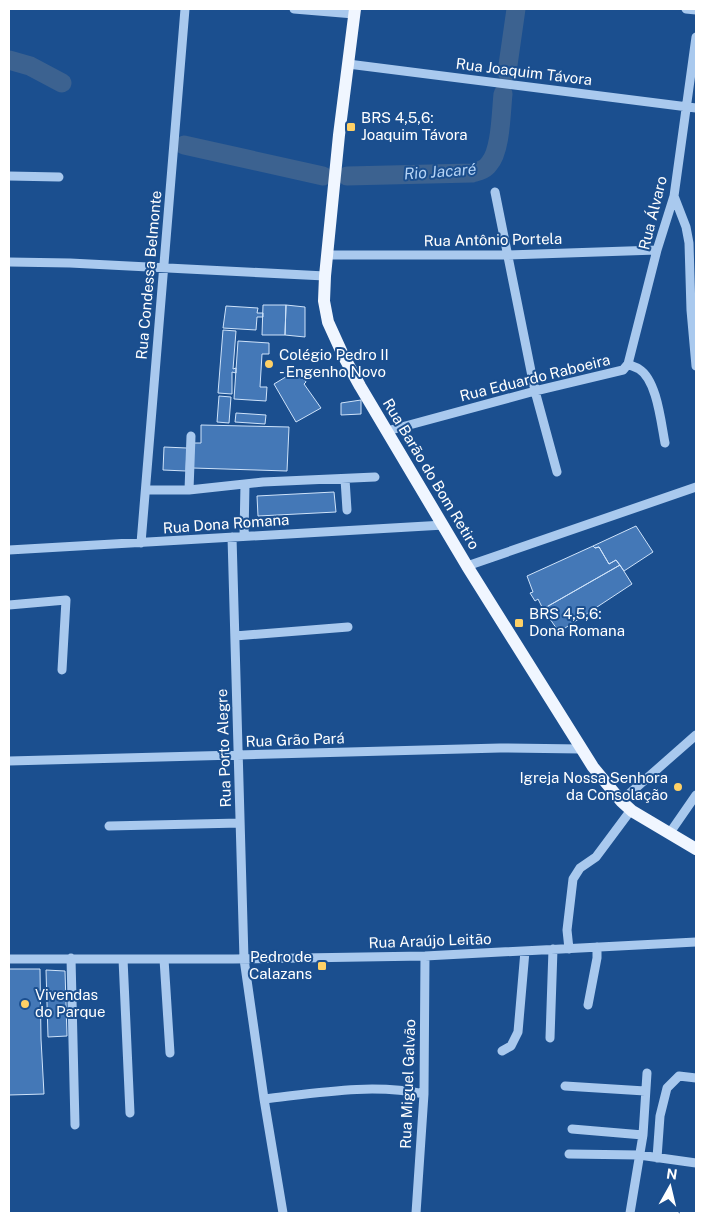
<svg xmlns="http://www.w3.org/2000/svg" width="705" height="1222" viewBox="0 0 705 1222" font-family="'Public Sans',sans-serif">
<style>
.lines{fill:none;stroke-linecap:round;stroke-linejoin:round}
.river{stroke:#3c6290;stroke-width:19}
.building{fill:#4478b7;stroke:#cfe3fa}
.minor{stroke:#a9c9ee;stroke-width:9}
.major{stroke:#f0f6ff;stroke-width:12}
.poi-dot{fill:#ffd166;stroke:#1b4f8f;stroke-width:2}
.labels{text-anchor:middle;stroke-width:4;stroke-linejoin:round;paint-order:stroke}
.street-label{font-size:15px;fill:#fff;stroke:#1b4f8f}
.poi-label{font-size:15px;fill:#fff;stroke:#1b4f8f;text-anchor:start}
.water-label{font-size:16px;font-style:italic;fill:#b5d3f5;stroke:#1b4f8f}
</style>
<rect width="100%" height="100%" fill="#1b4f8f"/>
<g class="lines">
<path class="river" d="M9,60L30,66L62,83
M507,72L516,9
M184,145L323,176
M347,176L472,173C479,171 485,170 489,164C501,151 501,112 503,94"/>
</g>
<path class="building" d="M263,305H286L285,335H262Z
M286,305L305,307V337L285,335Z
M226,306L258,308L257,313H263V317H257L256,330L223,328Z
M223,330L236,331L233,369L236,368V373L232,372V394L218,393Z
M238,341L269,343V354H262L260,387H267L266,401L234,399Z
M299,369L306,382L304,384L321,408L296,422L274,384Z
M219,396L231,397L229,423L217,422Z
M361,400V414L341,415V403Z
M236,413L266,415L265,424L235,422Z
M201,425L289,427L287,471L193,468L194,443H201Z
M164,447L187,448L186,471L163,470Z
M334,492L336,512L258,516L257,496Z
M636,526L653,552L624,571L616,560L609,564L599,547L595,548L593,546Z
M593,546L595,548L599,547L609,564L616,560L620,565L543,609L538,599L535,601L530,593L533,592L527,576Z
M620,565L632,584L559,632L543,609Z
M9,969H40L41,1039L44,1094L9,1095Z
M46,970L65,971L67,1036L48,1037Z"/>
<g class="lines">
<path class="minor" d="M294,9L354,14
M686,9L696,10
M348,64L696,108
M9,176L59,177
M495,192L535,391L557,472
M674,196L686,227L689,243L691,310L696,366
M328,255H507L657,250
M9,262L70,263L325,276
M628,364C631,366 636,367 639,369C657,380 661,423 665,443
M387,431L535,391L623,370L628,364L657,250L674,196L696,37
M345,479L347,510
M146,490H189L263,482L375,477
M189,490L191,436
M244,536L245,484
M232,537L244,959L264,1099L283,1213
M141,543L185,9
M9,550L444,525
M467,566L696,487
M9,605L66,600L62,670
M235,636L348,627
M9,761L500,748L581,749
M621,801L696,735
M109,826L240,823
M669,834L696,795
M569,949L567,930L573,879L580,868L596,857L631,810
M71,958L75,1125
M9,959H233L425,956L696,942
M123,959L130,1113
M164,959L170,1053
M588,1005L597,958V947
M550,1038L553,949
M502,1051L511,1046L518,1032L525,951
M565,1086L645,1091
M264,1099C317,1093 372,1083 424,1094
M572,1129L643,1135
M569,1154L639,1155L696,1163
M657,1158L660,1116L667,1088L679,1076L696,1078
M416,1213L424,1094L425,956
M630,1213L643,1135L647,1073"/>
<path class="major" d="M355,9L339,135L325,276L324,301L328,322L343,355L360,386L467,566L593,767L621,801L632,811L696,849"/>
</g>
<g class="poi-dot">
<rect x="346" y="122" width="10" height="10" rx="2.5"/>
<circle cx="269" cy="364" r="5"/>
<rect x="514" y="618" width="10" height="10" rx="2.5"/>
<circle cx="678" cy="787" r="5"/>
<rect x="317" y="961" width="10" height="10" rx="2.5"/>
<circle cx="25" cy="1004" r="5"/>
</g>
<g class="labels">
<g class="street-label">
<text transform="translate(524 72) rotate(7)" y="5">Rua Joaquim Távora</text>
<text transform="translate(653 213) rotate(-76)" y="5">Rua Álvaro</text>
<text transform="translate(493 240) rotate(-1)" y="5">Rua Antônio Portela</text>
<text transform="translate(149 275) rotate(-85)" y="5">Rua Condessa Belmonte</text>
<text transform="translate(535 378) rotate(-14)" y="5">Rua Eduardo Raboeira</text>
<text transform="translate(431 474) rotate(59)" y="5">Rua Barão do Bom Retiro</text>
<text transform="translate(226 524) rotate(-4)" y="5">Rua Dona Romana</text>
<text transform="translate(295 740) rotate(-2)" y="5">Rua Grão Pará</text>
<text transform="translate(224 748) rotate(-92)" y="5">Rua Porto Alegre</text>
<text transform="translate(430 941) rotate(-2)" y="5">Rua Araújo Leitão</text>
<text transform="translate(408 1084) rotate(-88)" y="5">Rua Miguel Galvão</text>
</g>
<g class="poi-label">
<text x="361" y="123">BRS 4,5,6:<tspan x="361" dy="17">Joaquim Távora</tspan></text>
<text x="279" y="360">Colégio Pedro II<tspan x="279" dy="17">- Engenho Novo</tspan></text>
<text x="529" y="619">BRS 4,5,6:<tspan x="529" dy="17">Dona Romana</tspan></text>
<text x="668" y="783" text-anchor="end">Igreja Nossa Senhora<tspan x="668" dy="17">da Consolação</tspan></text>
<text x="312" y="962" text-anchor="end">Pedro de<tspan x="312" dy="17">Calazans</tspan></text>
<text x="35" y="1000">Vivendas<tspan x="35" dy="17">do Parque</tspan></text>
</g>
<g class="water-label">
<text transform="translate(440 171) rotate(-4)" y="6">Rio Jacaré</text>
</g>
</g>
<rect width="705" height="1222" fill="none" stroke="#ffffff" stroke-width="20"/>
<g transform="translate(670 1187) rotate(8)" stroke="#1b4f8f" stroke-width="4" paint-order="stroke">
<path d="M0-4L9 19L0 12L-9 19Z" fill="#ffffff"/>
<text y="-8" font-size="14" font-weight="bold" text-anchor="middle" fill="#ffffff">N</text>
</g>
</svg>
